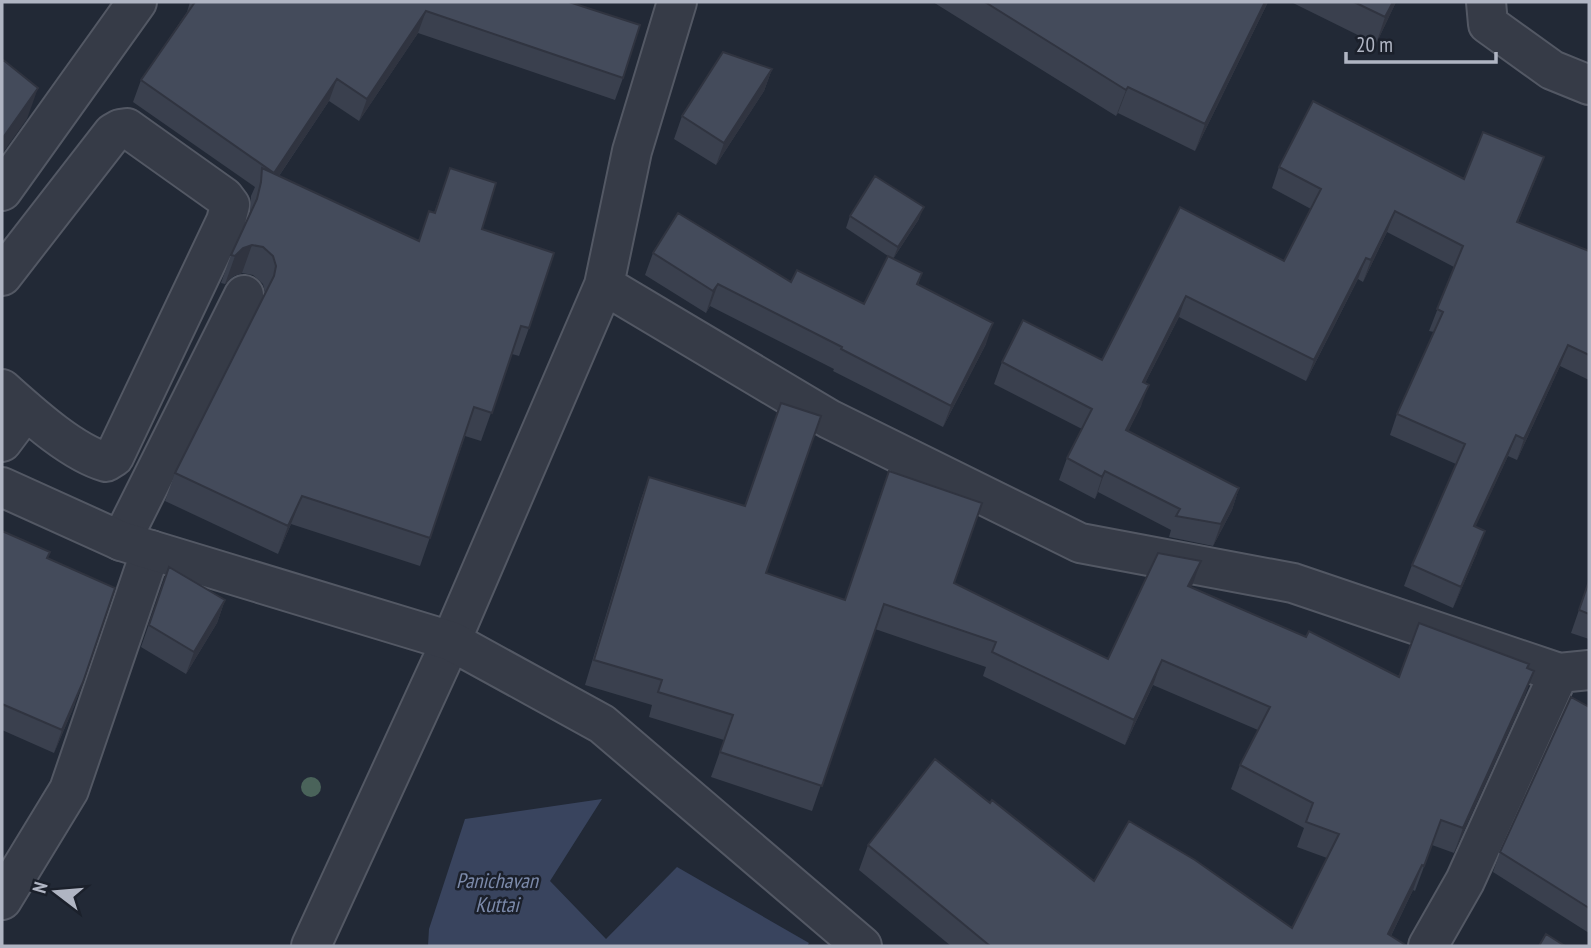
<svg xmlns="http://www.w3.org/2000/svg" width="1591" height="948" viewBox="0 0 1591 948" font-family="'PT Sans Narrow',sans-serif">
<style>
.water{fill:#39445e}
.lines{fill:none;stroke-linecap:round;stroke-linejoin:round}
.minor-casing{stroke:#535864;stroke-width:42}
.tertiary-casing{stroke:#535864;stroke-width:42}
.minor{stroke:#363b47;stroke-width:38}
.tertiary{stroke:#363b47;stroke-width:38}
.tree{fill:#4a635a}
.wall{fill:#3a404e}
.shaded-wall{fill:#303440}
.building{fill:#444b5b;stroke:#303440;stroke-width:2}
.labels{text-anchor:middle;stroke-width:5;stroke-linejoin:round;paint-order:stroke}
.water-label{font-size:21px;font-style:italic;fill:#7b89a9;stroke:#1b202b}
</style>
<rect width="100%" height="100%" fill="#222936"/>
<path class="water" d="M602,799L550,881L606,939L677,867L809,943L807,946H428L429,929L465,819Z"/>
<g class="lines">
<g class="minor-casing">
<path id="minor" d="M1486,2L1488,24L1552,70L1589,85
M2,191L137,2
M2,276L113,133L120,129L127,128L224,197L230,205L226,221L114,457L106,462C71,452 29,413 2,389
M604,285L829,419L1080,543L1293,583L1559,673L1589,670
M2,442L26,410
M121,541L244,295
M2,900L69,790L151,550
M311,946L451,641L604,285L632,151L677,2
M1428,946L1465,881L1559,673"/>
</g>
<g class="tertiary-casing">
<path id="tertiary" d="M2,487L121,541L451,641L602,724L862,946"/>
</g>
<use href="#minor" class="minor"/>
<use href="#tertiary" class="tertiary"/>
</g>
<circle class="tree" cx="311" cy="787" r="10"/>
<path class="wall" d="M190,2H569L623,78L615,100L418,33L359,121L329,101L279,176L419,241L429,211L434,213L450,168L482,229L529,328L519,356L512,354L481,441L465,436L420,566L291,524L278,554L165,501L175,473L265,293L263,284L253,275L242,273L233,276L225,284L221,283L231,255L250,213L251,196L255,187L133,102L141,80L187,12Z
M933,2H1268L1195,151L1118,113L1116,116Z
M1291,2H1396L1376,44Z
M772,69L764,91L716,165L674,139L682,116Z
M1544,157L1518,222L1589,251V380L1560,366L1517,460L1508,456L1475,527L1477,553L1453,608L1404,586L1412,565L1456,464L1390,435L1397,414L1434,332L1429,331L1454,267L1387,232L1363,282L1358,279L1306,381L1179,317L1145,383L1141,406L1128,431L1239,488L1232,510L1213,546L1169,537L1171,530L1098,492L1095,499L1059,480L1067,458L1082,429L994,384L1002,362L1102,360L1180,207L1284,261L1311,209L1272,188L1279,167L1464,179Z
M850,216L919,219L893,259L922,273L918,285L986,344L943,427L833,371L834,369L710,306L706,313L645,275L653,253L791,282L864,304L891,258L846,228Z
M649,477L745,506L766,573L844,600L954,583L1108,659L1191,587L1399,677L1527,668L1525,696L1454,853L1432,845L1415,891L1413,890L1391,936L1407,946H951L859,870L868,845L990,803L1094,881L1292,928L1327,858L1297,847L1304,828L1231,789L1240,765L1258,730L1153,685L1125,745L983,676L986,667L875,629L812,811L711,777L724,740L649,717L652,705L585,685L640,502Z
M2,531L48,558L75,704L54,753L2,730Z
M169,567L225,600L217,623L186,674L141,647Z
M1589,581V639L1571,633Z
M1589,707V933L1493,872L1500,852Z"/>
<path class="shaded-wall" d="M1265,2H1268L1195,151L1205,124Z
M1393,2H1396L1376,44L1385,17Z
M426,11L418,33L359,121L367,99Z
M772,69L764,91L716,165L724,143Z
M337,79L329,101L266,195L274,173Z
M1128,87L1118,113L1116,116L1126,90Z
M38,88L27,119L2,154V139Z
M1544,157L1536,179L1509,243L1517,222Z
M924,207L919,219L893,259L898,247Z
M1395,211L1387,232L1363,282L1371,260Z
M252,245L242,273L233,276L225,284L235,256L243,248Z
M1366,258L1358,279L1306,381L1314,360Z
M718,284L710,306L706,313L713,291Z
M1186,296L1179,317L1135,403L1143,382Z
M993,323L986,344L943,427L951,406Z
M1568,345L1560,366L1517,460L1524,439Z
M1149,385L1141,406L1118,452L1126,430Z
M1516,435L1508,456L1466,548L1474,526Z
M1105,471L1098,492L1095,499L1102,477Z
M1239,488L1232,510L1213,546L1221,524Z
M302,496L291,524L278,554L288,526Z
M1485,531L1477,553L1453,608L1461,587Z
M1201,561L1192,586L1179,611L1188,586Z
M225,600L217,623L186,674L194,652Z
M1162,660L1153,685L1125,745L1134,720Z
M1534,671L1525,696L1454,853L1463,828Z
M83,682L75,704L54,753L62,730Z
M1422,865L1413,890L1386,946L1388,934Z"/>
<path class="building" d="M195,2H569L640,25L623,78L426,11L367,99L337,79L274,173L141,80Z
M985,2H1265L1205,124L1128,87L1126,90Z
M1354,2H1393L1385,17Z
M723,52L772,69L724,143L682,116Z
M2,59L38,88L2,139Z
M1313,101L1464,179L1483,132L1544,157L1517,222L1589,251V355L1568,345L1524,439L1516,435L1474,526L1485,531L1461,587L1412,565L1465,444L1397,414L1443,312L1437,309L1463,246L1395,211L1371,260L1366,258L1314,360L1186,296L1143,382L1149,385L1126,430L1239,488L1221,524L1176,516L1180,509L1105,471L1102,477L1067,458L1092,409L1002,362L1023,320L1102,360L1180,207L1284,261L1321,189L1279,167Z
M262,168L419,241L429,211L435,213L450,168L496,183L482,229L554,253L529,328L521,326L492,413L474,407L430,538L302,496L288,526L175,473L274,276L276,266L273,256L263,247L252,245L243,248L235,256L231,255L257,199L261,182Z
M875,176L924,207L898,247L850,216Z
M678,213L791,282L797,270L864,304L888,256L922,273L917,284L993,323L951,406L841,349L842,347L718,284L713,291L653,253Z
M781,403L821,416L766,573L845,600L889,471L982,503L954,583L1108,659L1158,553L1201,561L1188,586L1306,637L1309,631L1399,677L1419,623L1529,664L1527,668L1534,671L1463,828L1441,820L1424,866L1422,865L1388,934L1407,946H990L868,845L935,759L990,803L992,800L1094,881L1129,821L1195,860L1292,928L1339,834L1306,822L1313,803L1240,765L1270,707L1162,660L1134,720L992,652L996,642L884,604L822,786L720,752L733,715L658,692L662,680L594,660L649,477L745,506Z
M2,531L50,552L47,558L115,588L83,682L62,730L2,704Z
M169,567L225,600L194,652L149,625Z
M1589,581V614L1579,610Z
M1571,697L1589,707V908L1500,852Z
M1546,934L1565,946H1539Z"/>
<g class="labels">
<g class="water-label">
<text x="497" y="888">Panichavan<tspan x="497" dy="24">Kuttai</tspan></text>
</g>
</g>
<rect width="1591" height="948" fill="none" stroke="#b0b5c3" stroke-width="7"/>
<g transform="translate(56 892) rotate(286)" stroke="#1b202b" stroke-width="5" paint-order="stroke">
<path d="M0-5L12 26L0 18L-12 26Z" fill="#b0b5c3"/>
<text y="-10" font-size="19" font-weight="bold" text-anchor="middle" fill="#b0b5c3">N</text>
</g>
<path d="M1346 52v10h150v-10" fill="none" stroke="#b0b5c3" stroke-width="3.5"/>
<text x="1356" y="52" font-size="21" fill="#b0b5c3" stroke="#1b202b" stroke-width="5" paint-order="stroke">20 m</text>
</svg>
